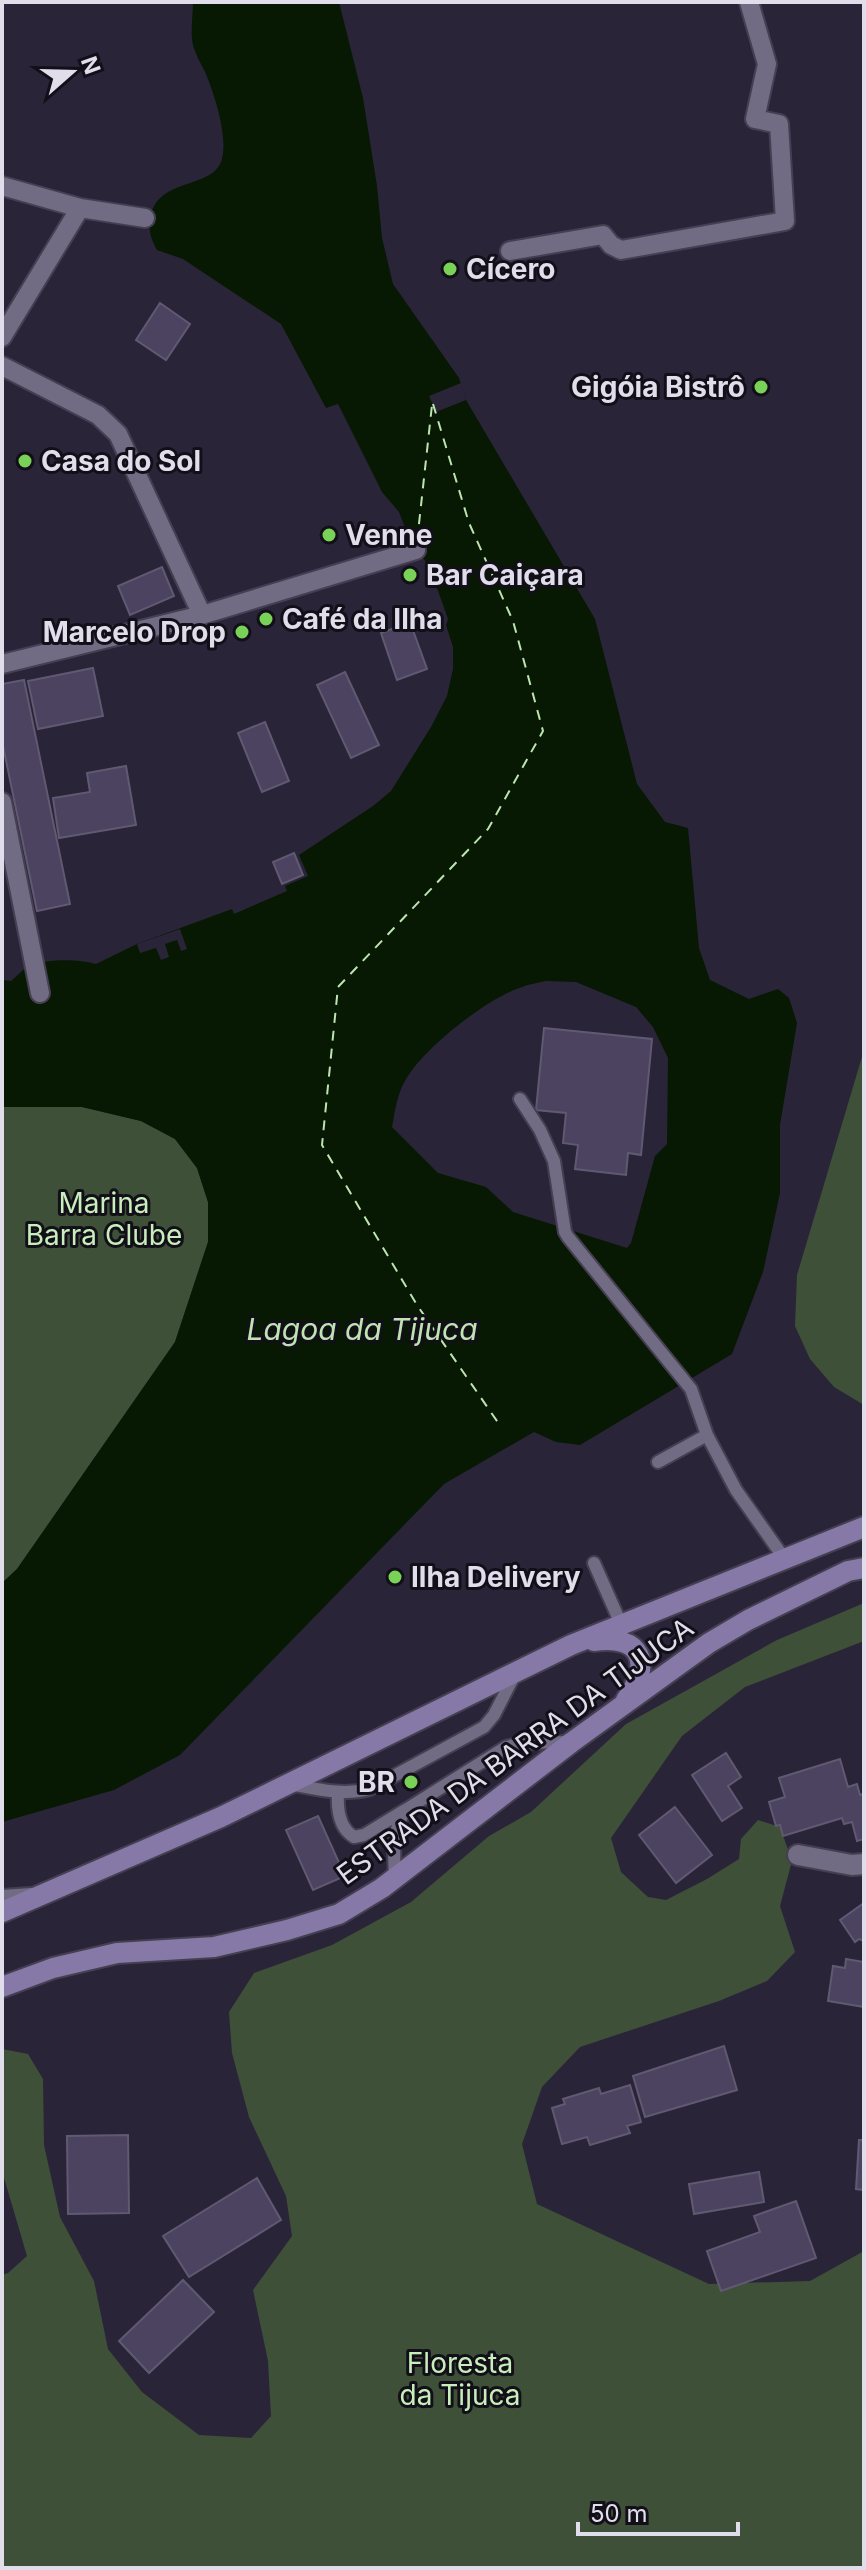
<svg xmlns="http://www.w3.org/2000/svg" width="866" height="2570" viewBox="0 0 866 2570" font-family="Inter,sans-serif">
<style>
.green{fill:#3e5038}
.water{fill:#071803;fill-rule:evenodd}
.pier{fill:#2a2439}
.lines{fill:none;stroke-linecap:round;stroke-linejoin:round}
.ferry{stroke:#bde4b1;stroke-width:2;stroke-dasharray:10 8;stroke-linecap:butt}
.building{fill:#4b4360;stroke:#605971;stroke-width:2}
.service-casing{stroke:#443f51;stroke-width:16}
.pedestrian-casing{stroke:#443f51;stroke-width:22}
.minor-casing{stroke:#443f51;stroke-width:24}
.secondary-casing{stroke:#443f51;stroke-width:24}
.service{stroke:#716b83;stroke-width:12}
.pedestrian{stroke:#716b83;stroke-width:18}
.minor{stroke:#716b83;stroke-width:20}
.secondary{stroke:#8678a7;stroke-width:20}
.poi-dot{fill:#79d158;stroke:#120f19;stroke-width:3}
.labels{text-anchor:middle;stroke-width:6;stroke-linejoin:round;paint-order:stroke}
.poi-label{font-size:28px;font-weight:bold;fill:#e1deec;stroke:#120f19;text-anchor:start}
.park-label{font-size:28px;fill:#c8eebb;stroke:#120f19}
.street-label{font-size:28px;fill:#e1deec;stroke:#120f19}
.water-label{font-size:30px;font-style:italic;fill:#bde4b1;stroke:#120f19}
</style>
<rect width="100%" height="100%" fill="#2a2439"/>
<path class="green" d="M864,1050V1405L834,1387L810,1359L795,1326L797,1275Z
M2,1107H82L141,1121L175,1139L197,1168L208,1202V1242L175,1342L17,1569L2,1583Z
M864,1603V1641L745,1687L682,1736L611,1838L621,1872L648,1897L666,1900L707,1879L739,1859L741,1839L758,1820L780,1827L792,1861L780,1906L795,1952L767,1981L719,2001L580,2047L542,2087L522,2144L537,2204L709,2284L810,2281L864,2251V2568H2V2275L8,2273L27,2256L2,2171V2049L28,2054L43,2079L44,2145L60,2217L94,2281L108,2349L142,2392L199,2435L251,2438L271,2416L268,2361L253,2290L292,2236L286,2196L249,2117L232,2053L229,2012L254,1973L332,1945L411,1902L489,1836L531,1812L626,1724L777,1640Z"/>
<path class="water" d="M193,2H339L363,98L377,186L382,238L393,284L459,378L466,400L595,619L637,784L665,822L688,828L699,948L710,980L749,999L778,989L789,998L797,1023L780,1125V1193L763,1272L732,1354L580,1445L556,1442L534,1432L444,1484L180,1755L114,1790L2,1822V1583L17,1569L175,1342L208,1242V1202L197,1168L175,1139L141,1121L82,1107H2V980L11,981C16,977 21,971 26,968C42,958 78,959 96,964L137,944L232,909L234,914L287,891L285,886L308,876L299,855L373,806L391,791L431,727L447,696L453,669V647L446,625L448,619L430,568L409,538L399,512L382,492L338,404L326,408L281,324L183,259L157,250C151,239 149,233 150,221C154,177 210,190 221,162C229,141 216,100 208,79C204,68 196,57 193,45C190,32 193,15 193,2ZM546,981L576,982L636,1007L653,1027L668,1058L667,1144L655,1156L631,1243L627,1248L513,1212L486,1187L438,1173L392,1127C395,1111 397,1094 406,1079C425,1047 486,999 522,987C529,984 538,983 546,981Z"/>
<path class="pier" d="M461,383L466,400L436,412L429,396Z
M180,929L187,949L181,951L177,940L165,944L169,957L161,960L156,948L140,953L137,944Z"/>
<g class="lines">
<path class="ferry" d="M433,404L469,523L513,621L543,731L488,829L338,987L322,1145L417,1305L499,1424
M417,542L432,405"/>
</g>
<path class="building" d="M160,303L190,324L166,360L136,340Z
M162,567L174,596L130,615L118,586Z
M410,622L427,669L397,680L381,633Z
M93,668L103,716L38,729L28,681Z
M345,672L379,745L351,758L317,685Z
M24,680L70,904L37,911L2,741V684Z
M265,722L289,781L262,792L238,733Z
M126,766L136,825L59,838L53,798L90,792L87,773Z
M294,853L303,875L282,884L273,862Z
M544,1028L652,1039L641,1155L628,1153L626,1175L575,1169L578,1145L563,1143L566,1113L536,1110Z
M726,1753L741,1777L728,1786L742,1808L722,1821L692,1775Z
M840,1759L848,1787L857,1784L860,1795L864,1794V1839L857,1841L852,1822L844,1824L842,1818L783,1836L780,1825L776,1826L769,1802L785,1797L779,1778Z
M675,1807L712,1855L676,1883L639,1835Z
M318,1816L345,1876L313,1890L286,1830Z
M864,1903V1941L859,1939L855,1942L840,1920Z
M846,1959L864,1962V2007L828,2001L833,1966L845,1968Z
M724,2046L737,2090L645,2117L633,2076Z
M630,2085L641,2122L627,2126L630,2133L590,2145L587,2137L562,2144L552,2108L565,2104L563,2099L599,2088L601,2094Z
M128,2135L129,2213L68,2214L67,2136Z
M859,2140H864V2190L856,2189Z
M759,2172L764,2202L694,2214L689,2184Z
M257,2178L281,2220L189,2277L163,2236Z
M796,2201L816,2258L721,2291L707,2251L760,2232L754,2216Z
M183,2280L214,2312L149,2373L119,2341Z"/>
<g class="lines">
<g class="service-casing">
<path id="service" d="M520,1099L540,1130L554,1161L565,1232L568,1237L691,1389L707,1435L736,1490L784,1558
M658,1462L707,1435
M594,1563L621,1624
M290,1784C317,1789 343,1796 370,1789L484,1727L494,1715L515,1674
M338,1793C337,1809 339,1828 354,1837L364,1835L405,1810
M395,1877C394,1854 391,1828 407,1809L506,1747L523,1743L570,1742
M2,1896L31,1894"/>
</g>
<g class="pedestrian-casing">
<path id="pedestrian" d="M2,186L80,208L145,218
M510,251L603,235L611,245L621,250L785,221L779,124L755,119L767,64L749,2
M2,337L80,208
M2,366L98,415L118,434L202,615
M2,664L202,615L416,550
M2,802L40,993"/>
</g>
<g class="minor-casing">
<path id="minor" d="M798,1855L852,1865L864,1864"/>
</g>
<g class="secondary-casing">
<path id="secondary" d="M594,1641C642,1634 653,1664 626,1700
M2,1912L221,1817L571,1645L864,1527
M2,1987L53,1968L117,1953L214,1947L287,1930L339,1914L382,1888L572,1742L709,1643L748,1620L848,1571L864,1568"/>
</g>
<use href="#service" class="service"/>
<use href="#pedestrian" class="pedestrian"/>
<use href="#minor" class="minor"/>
<use href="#secondary" class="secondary"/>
</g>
<g class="poi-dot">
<circle cx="450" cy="269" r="8"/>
<circle cx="761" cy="387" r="8"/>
<circle cx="25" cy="461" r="8"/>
<circle cx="329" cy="535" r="8"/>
<circle cx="410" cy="575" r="8"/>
<circle cx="266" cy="619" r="8"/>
<circle cx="242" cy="632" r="8"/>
<circle cx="395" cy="1577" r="8"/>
<circle cx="411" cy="1782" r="8"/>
</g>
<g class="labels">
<g class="poi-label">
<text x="466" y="279">Cícero</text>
<text x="745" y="397" text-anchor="end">Gigóia Bistrô</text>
<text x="41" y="471">Casa do Sol</text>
<text x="345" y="545">Venne</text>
<text x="426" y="585">Bar Caiçara</text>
<text x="282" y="629">Café da Ilha</text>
<text x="226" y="642" text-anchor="end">Marcelo Drop</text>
<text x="411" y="1587">Ilha Delivery</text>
<text x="395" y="1792" text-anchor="end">BR</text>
</g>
<g class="park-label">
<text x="104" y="1213">Marina<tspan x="104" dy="32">Barra Clube</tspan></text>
<text x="460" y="2373">Floresta<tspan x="460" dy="32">da Tijuca</tspan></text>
</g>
<g class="street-label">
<text transform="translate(515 1751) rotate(-36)" y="10">ESTRADA DA BARRA DA TIJUCA</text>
</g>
<g class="water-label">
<text x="362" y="1340">Lagoa da Tijuca</text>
</g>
</g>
<rect width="866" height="2570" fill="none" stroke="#e1deec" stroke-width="8"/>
<g transform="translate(72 72) rotate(70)" stroke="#120f19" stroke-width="6" paint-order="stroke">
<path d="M0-6L14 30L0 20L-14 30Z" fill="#e1deec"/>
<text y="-12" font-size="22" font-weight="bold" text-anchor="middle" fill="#e1deec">N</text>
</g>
<path d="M578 2522v12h160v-12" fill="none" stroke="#e1deec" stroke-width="4"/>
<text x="590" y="2522" font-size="24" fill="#e1deec" stroke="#120f19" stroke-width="6" paint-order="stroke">50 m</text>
</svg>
